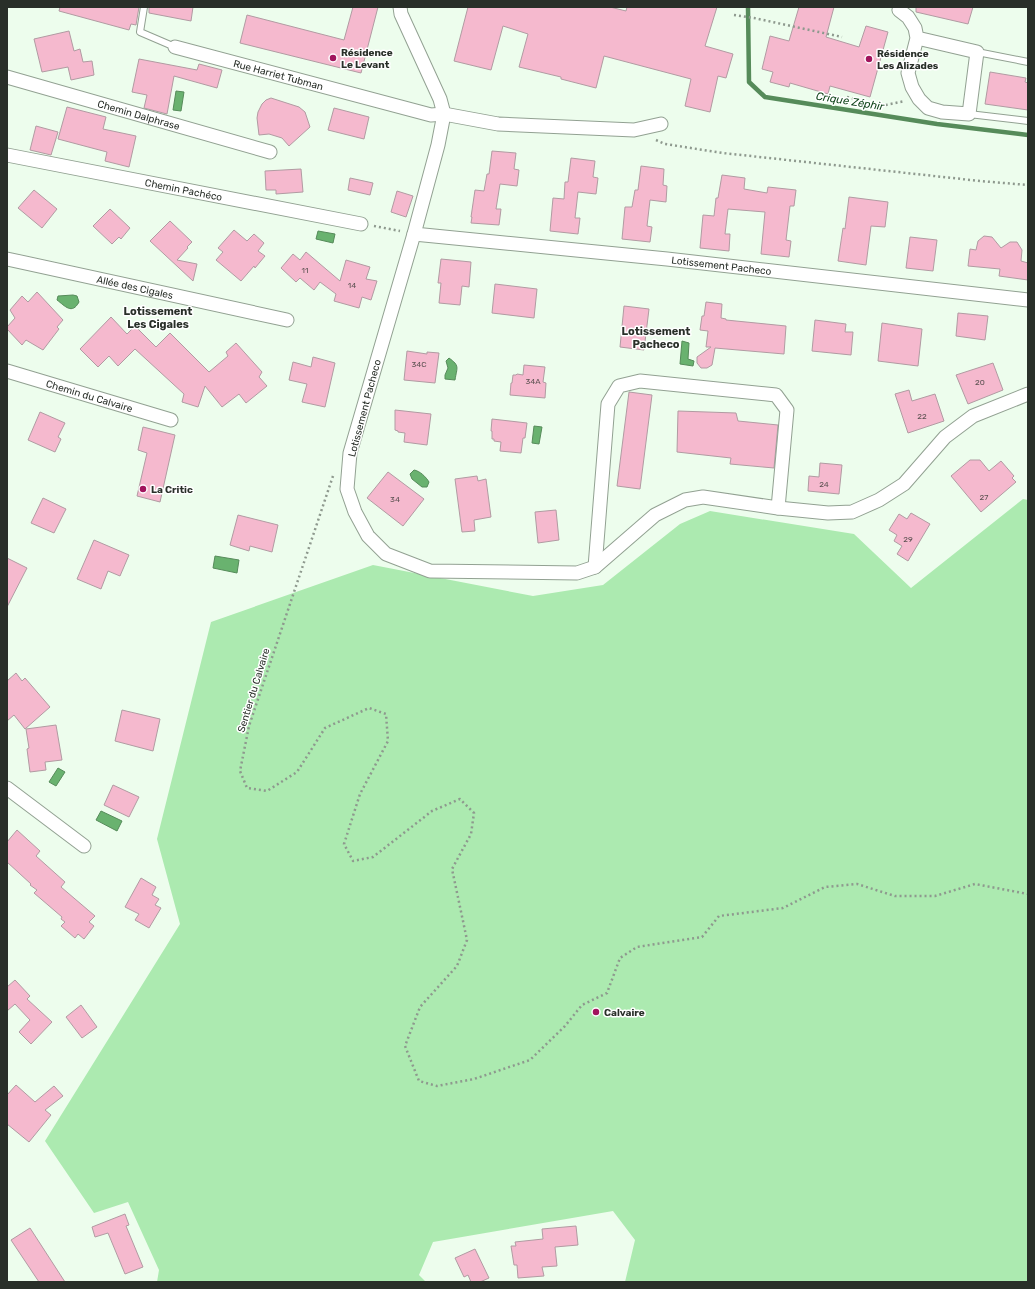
<svg xmlns="http://www.w3.org/2000/svg" width="1035" height="1289" viewBox="0 0 1035 1289" font-family="Rubik,sans-serif">
<style>
.green{fill:#aceab0}
.water{fill:#69b26f;stroke:#568b5a}
.lines{fill:none;stroke-linecap:round;stroke-linejoin:round}
.stream{stroke:#568b5a;stroke-width:4.5}
.building{fill:#f5b9ce;stroke:#b19ba2}
.service-casing{stroke:#92a192;stroke-width:8}
.minor-casing{stroke:#92a192;stroke-width:15}
.path{stroke:#8e998e;stroke-width:2.5;stroke-dasharray:2 3;stroke-linecap:butt}
.service{stroke:#fff;stroke-width:6}
.minor{stroke:#fff;stroke-width:13}
.poi-dot{fill:#a1145d;stroke:#fff;stroke-width:1.5}
.labels{text-anchor:middle;stroke-width:3;stroke-linejoin:round;paint-order:stroke}
.number-label{font-size:8px;fill:#5c5252}
.poi-label{font-size:10px;font-weight:bold;fill:#292f29;stroke:#fff;text-anchor:start}
.street-label{font-size:10px;fill:#292f29;stroke:#fff}
.water-label{font-size:11px;font-style:italic;fill:#083f13;stroke:#fff}
.neighbourhood-label{font-size:11px;font-weight:bold;fill:#292f29;stroke:#fff}
</style>
<rect width="100%" height="100%" fill="#edfded"/>
<path class="green" d="M1023,499L1028,500V1282H625L635,1240L613,1211L433,1242L419,1275L426,1282H157L159,1270L128,1202L94,1213L45,1141L180,924L157,839L211,622L373,565L533,596L603,585L680,524L710,511L854,534L911,588Z"/>
<path class="water" d="M176,91L184,92L181,111L173,110Z
M318,231L335,234L333,243L316,239Z
M73,295L77,296L79,302C72,315 65,306 57,300L58,296Z
M682,341L689,343L688,359L694,361L693,366L680,364Z
M449,358C460,366 457,367 455,380L445,379V375L448,368L446,361Z
M534,426L542,427L539,444L532,443Z
M414,470C420,471 426,477 429,482L427,487H422L412,479L410,474Z
M215,556L239,560L237,573L213,568Z
M58,768L65,772L56,786L49,782Z
M101,811L122,821L117,831L96,820Z"/>
<g class="lines">
<path class="stream" d="M748,7L749,82L765,97L937,124L1028,135"/>
</g>
<path class="building" d="M60,7H139L136,25L131,24L129,30L59,11Z
M149,7H193L191,21L149,13Z
M353,7H378L361,73L240,43L247,15L344,40Z
M468,7H610L626,11L627,7H717L705,46L733,54L726,78L718,76L710,112L685,106L691,79L604,56L596,88L561,79V77L519,67L528,34L503,26L491,70L454,61Z
M799,7H834L826,37L859,47L866,26L888,32L870,97L830,86L828,94L790,83L789,87L770,82L773,72L762,69L770,36L789,41Z
M916,7H973L968,24L916,12Z
M69,31L74,51L80,49L83,62L92,61L94,75L71,80L68,67L42,72L34,39Z
M139,59L197,70L199,64L222,70L217,88L174,76L167,114L144,108L147,95L132,92Z
M990,72L1026,78L1025,82L1028,83V110L985,104Z
M271,98L299,107L305,112L310,127L289,146L282,138L269,134L259,135L257,118L258,112L262,104L266,100Z
M67,107L106,117L103,129L136,136L129,167L105,161L107,152L58,139Z
M334,108L369,117L364,139L328,130Z
M36,126L58,132L51,155L30,150Z
M492,151L516,153L514,169L519,170L517,186L500,184L496,209H501L499,225L471,223L472,217H471L475,190L484,191L487,174H489Z
M571,158L595,161L593,177L598,178L596,194L578,192L575,218H580L578,234L550,231L553,198L564,199L565,182H568Z
M641,166L664,169L663,185L667,186L666,202L650,200L647,226L652,227L650,242L622,239L625,207H632L635,190H638Z
M301,169L303,192L276,194V190H266L265,171Z
M722,175L745,178L744,189L767,193L768,187L796,190L794,206H790L786,240L791,241L789,257L761,254L765,212L728,209L725,234H730L729,251L700,248L703,215L714,216L716,198H718Z
M350,178L373,183L370,195L348,190Z
M34,190L57,209L42,228L18,208Z
M397,191L413,196L406,217L391,212Z
M849,197L888,202L885,227L871,226L866,265L838,261L843,228L845,229Z
M110,209L130,228L121,239L119,237L112,244L93,226Z
M170,221L192,242L187,247L188,248L177,260L197,264L193,281L150,241Z
M234,230L247,241L254,234L264,243L258,251L265,256L255,268L254,266L241,281L216,260L223,252L218,248Z
M984,236L992,237L1001,248L1010,242H1017L1022,250L1021,261L1028,263V280L999,276L1000,269L968,266L970,249L976,250L978,241Z
M910,237L937,240L933,271L906,268Z
M306,252L340,281L346,260L370,267L366,279L377,281L371,300L362,297L359,308L334,301L336,294L320,282L314,290L300,278L296,282L281,268L293,254L300,260Z
M441,259L471,262L469,287L462,286L460,305L439,303L441,283H438Z
M495,284L537,289L534,318L492,313Z
M37,292L63,320L57,327L59,329L43,350L26,340L22,345L7,329V327L15,318L10,310L22,296L28,302Z
M706,302L722,304L721,318L726,319V320L786,326L784,354L715,348L712,365L707,368H701L697,363V357L711,347H706L708,331L700,330L702,316H704Z
M624,306L649,309L644,350L620,347Z
M958,313L988,316L985,340L956,336Z
M111,317L127,334L135,326L156,347L170,333L209,372L228,356L226,352L236,343L262,372L259,377L267,386L246,403L239,394L222,407L205,386L198,407L182,402L184,394L135,349L118,366L109,356L98,367L80,349Z
M815,320L846,324L845,332H853L851,355L812,351Z
M882,323L922,329L918,366L878,361Z
M407,351L427,354V352L439,353L435,383L404,380Z
M313,357L335,363L325,407L302,402L307,384L289,380L293,362L311,367Z
M993,363L1003,390L968,404L956,375Z
M524,365L545,367L543,382L546,383L545,398L510,395L511,383H512L513,375H516L517,374L523,375Z
M909,390L912,401L935,394L944,421L908,433L895,394Z
M629,392L652,395L640,489L617,486Z
M395,410L431,414L427,445L404,442L405,433L398,432V431L395,430Z
M678,411L736,413L738,421L778,425L774,468L730,464L731,458L677,452Z
M40,412L65,423L58,437L61,439L55,452L28,440Z
M492,419L527,423L525,438H523L521,453L500,451L501,442L494,441V439H492V431H491Z
M143,427L175,435L160,502L137,496L147,453L138,450Z
M970,460H980L989,471L1001,461L1014,476L1012,478L1016,482L981,512L951,476Z
M820,463L842,465L839,494L808,491L809,476L819,477Z
M388,472L424,499L403,526L367,498Z
M477,476L478,481L486,479L491,517L474,520L475,531L462,532L455,479Z
M43,498L66,509L54,533L31,523Z
M556,510L559,540L538,543L535,512Z
M911,513L930,524L908,561L897,554L902,546L894,541L897,535L889,530L899,514L907,519Z
M238,515L278,525L272,552L250,546L249,551L230,545Z
M94,540L129,555L120,576L108,571L101,589L77,579Z
M7,558L27,568L7,607Z
M16,673L22,681L25,678L50,707L25,729L14,715L7,721V681Z
M122,710L160,719L153,751L115,741Z
M56,725L62,760L45,762L46,770L30,772L27,749L29,748L26,729Z
M113,785L139,797L129,817L104,805Z
M17,830L40,851L36,856L65,882L61,887L95,916L89,922L94,926L84,939L78,934L75,938L61,926L65,922L61,919L62,917L34,893L37,890L30,885L31,884L7,862V842Z
M141,878L156,887L152,895L159,899L155,905L161,908L149,928L135,920L139,914L125,907Z
M15,980L30,996L27,999L52,1022L31,1044L19,1032L30,1020L15,1004L7,1011V987Z
M81,1005L97,1027L82,1038L66,1017Z
M16,1085L35,1102L54,1086L63,1096L45,1110L51,1115L29,1142L7,1124V1095Z
M125,1214L129,1225L126,1226L143,1267L125,1274L108,1233L95,1237L92,1227Z
M576,1226L578,1245L555,1247L557,1266L542,1267L544,1276L518,1278L517,1265H514L511,1246H516L515,1242L543,1239L542,1229Z
M30,1228L65,1282H39L11,1240Z
M475,1249L489,1278L480,1282H471L468,1275L464,1277L455,1258Z"/>
<g class="lines">
<g class="service-casing">
<path id="service" d="M144,7L140,32L175,47
M977,52L1028,62
M969,114L1028,121"/>
</g>
<g class="minor-casing">
<g id="minor">
<path d="M400,7L401,14L440,99L444,114L438,145L414,234L350,453L347,489L355,512L368,536L386,554L430,571L577,573L595,567L655,515L685,500L703,497L778,508L828,513L852,512L879,500L904,484L945,437L973,416L1028,394"/>
<path d="M900,7L899,10L908,17L915,28L917,38L908,73L912,87L919,99L928,108L942,112L969,114L977,52L917,38"/>
<path id="s1" d="M175,47L431,115L444,114L498,124L634,130L661,124"/>
<path id="s2" d="M7,77L270,152"/>
<path id="s3" d="M7,155L361,224"/>
<path id="s4" d="M414,234L667,259L1028,300"/>
<path id="s5" d="M7,259L287,320"/>
<path id="s6" d="M7,371L171,420"/>
<path d="M595,567L608,404L619,386L640,381L776,395L787,410L778,508"/>
<path d="M7,788L84,846"/>
</g>
</g>
<path class="path" d="M734,15L754,18L842,37
M847,97L881,106L905,101
M656,140L665,144L723,153L980,181L1028,185
M374,226L400,231
M333,476L249,726L240,771L247,788L267,791L297,772L325,728L369,708L386,714L388,741L360,794L344,844L353,861L373,857L432,811L460,799L474,813L471,834L452,869L467,940L457,966L420,1007L405,1046L419,1081L437,1086L474,1079L530,1060L565,1026L582,1005L607,993L620,958L637,947L702,937L719,916L783,908L825,887L857,884L895,896H935L975,884L1028,894"/>
<use href="#service" class="service"/>
<use href="#minor" class="minor"/>
</g>
<g class="poi-dot">
<circle cx="333" cy="58" r="4"/>
<circle cx="869" cy="59" r="4"/>
<circle cx="143" cy="489" r="4"/>
<circle cx="596" cy="1012" r="4"/>
</g>
<g class="labels">
<g class="number-label">
<text x="305" y="273">11</text>
<text x="352" y="288">14</text>
<text x="419" y="367">34C</text>
<text x="533" y="384">34A</text>
<text x="980" y="385">20</text>
<text x="922" y="419">22</text>
<text x="824" y="487">24</text>
<text x="984" y="500">27</text>
<text x="395" y="502">34</text>
<text x="908" y="542">29</text>
</g>
<g class="poi-label">
<text x="341" y="56">Résidence<tspan x="341" dy="12">Le Levant</tspan></text>
<text x="877" y="57">Résidence<tspan x="877" dy="12">Les Alizades</tspan></text>
<text x="151" y="493">La Critic</text>
<text x="604" y="1016">Calvaire</text>
</g>
<g class="street-label">
<text dy="4" stroke="none"><textPath href="#s1" startOffset="107">Rue Harriet Tubman</textPath></text>
<text dy="4" stroke="none"><textPath href="#s2" startOffset="137">Chemin Dalphrase</textPath></text>
<text dy="4" stroke="none"><textPath href="#s3" startOffset="180">Chemin Pachéco</textPath></text>
<text dy="4" stroke="none"><textPath href="#s4" startOffset="309">Lotissement Pacheco</textPath></text>
<text dy="4" stroke="none"><textPath href="#s5" startOffset="131">Allée des Cigales</textPath></text>
<text dy="4" stroke="none"><textPath href="#s6" startOffset="86">Chemin du Calvaire</textPath></text>
<text transform="translate(364 408) rotate(-75)" y="4">Lotissement Pacheco</text>
<text transform="translate(253 690) rotate(-73)" y="4">Sentier du Calvaire</text>
</g>
<g class="water-label">
<text transform="translate(850 101) rotate(9)" y="4">Crique Zéphir</text>
</g>
<g class="neighbourhood-label">
<text x="158" y="315">Lotissement<tspan x="158" dy="13">Les Cigales</tspan></text>
<text x="656" y="335">Lotissement<tspan x="656" dy="13">Pacheco</tspan></text>
</g>
</g>
<rect width="1035" height="1289" fill="none" stroke="#292f29" stroke-width="16"/>
</svg>
